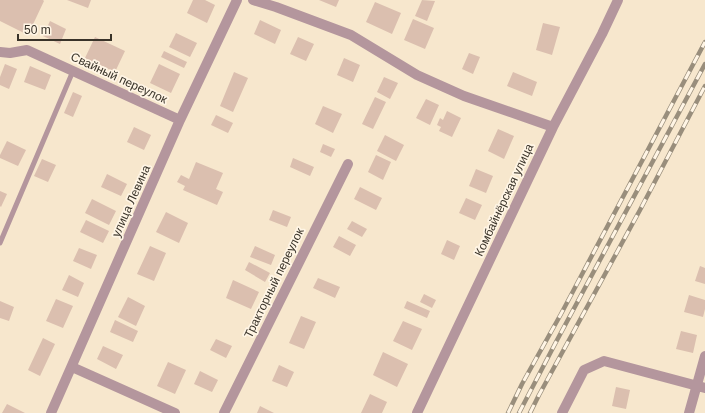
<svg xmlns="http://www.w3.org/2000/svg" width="705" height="413" viewBox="0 0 705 413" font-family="Helvetica,sans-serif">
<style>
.building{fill:#dbbfaf}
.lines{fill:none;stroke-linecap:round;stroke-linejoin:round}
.lane{stroke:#b4969d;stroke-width:5}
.street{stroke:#b4969d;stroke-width:10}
.rail-casing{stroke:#998e7c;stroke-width:4.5}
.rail{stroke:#fff5e5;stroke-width:3;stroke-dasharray:9;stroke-linecap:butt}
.labels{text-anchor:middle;stroke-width:3.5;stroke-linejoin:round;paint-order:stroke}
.street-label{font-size:12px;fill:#393329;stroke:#fff5e5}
</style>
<rect width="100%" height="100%" fill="#f7e7cd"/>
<path class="building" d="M0,0H43L44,1L28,35L0,21Z
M67,0H91L88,8Z
M193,0H205L215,5L207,23L187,13Z
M319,0H339L336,7Z
M422,0L435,1L427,21L415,16Z
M375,2L401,13L392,34L366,22Z
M413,19L434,28L425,49L404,40Z
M260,20L281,30L275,44L254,34Z
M50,21L66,29L60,44L43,36Z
M543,23L560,27L552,55L536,50Z
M176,33L197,43L190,57L169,47Z
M95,37L125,51L115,72L85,58Z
M298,37L314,44L306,61L290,54Z
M164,51L187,62L184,68L161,57Z
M469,53L480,57L473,74L462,69Z
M344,58L360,65L353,82L337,75Z
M5,64L17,69L9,89L0,85V77Z
M159,64L180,74L171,93L150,83Z
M30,66L51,75L45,90L24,82Z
M234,72L248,78L233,112L220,106Z
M513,72L537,82L532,96L507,86Z
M384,77L398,83L390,99L377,92Z
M73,92L82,96L73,117L64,113Z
M375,97L386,102L373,129L362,124Z
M426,99L439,105L430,125L416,118Z
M323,106L342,114L333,133L315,124Z
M447,111L461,118L452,137L439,131L441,127L437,125L440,118L443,120Z
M216,115L233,123L228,133L211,125Z
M134,127L151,135L144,150L127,142Z
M498,129L514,136L504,159L488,151Z
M385,135L404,145L396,161L377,151Z
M7,141L26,150L18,166L0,158V155Z
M323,144L335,149L331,157L320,152Z
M376,155L391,162L383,180L368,172Z
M293,158L314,167L310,176L290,167Z
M42,159L56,165L48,182L34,176Z
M196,162L223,173L216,189L223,192L217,205L183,190L185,186L177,182L181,175L189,179Z
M476,169L493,176L486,193L469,186Z
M107,174L127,184L121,196L101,187Z
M360,187L382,198L376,210L354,199Z
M0,191L7,194L1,207L0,206Z
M466,198L482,205L475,220L459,213Z
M92,199L116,211L109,225L85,213Z
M273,210L291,217L287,227L269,220Z
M166,212L188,223L179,243L156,232Z
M86,220L109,231L103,243L80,232Z
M352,221L367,229L362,237L347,229Z
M339,236L356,245L350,256L333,247Z
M447,240L460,246L454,260L441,254Z
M150,246L166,253L154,281L137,274Z
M255,246L275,255L271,265L250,257Z
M79,248L97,255L91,269L73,261Z
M249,262L270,273L265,282L245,270Z
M700,266L705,268V284L695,281Z
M69,275L84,283L78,297L62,290Z
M318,278L340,287L335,298L313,288Z
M233,280L259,292L251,309L226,298Z
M424,294L436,300L432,308L420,302Z
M689,295L705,300V309L703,317L684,312Z
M128,297L145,306L136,326L118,317Z
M56,299L73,306L63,328L46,321Z
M0,301L14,307L9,321L0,318Z
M407,301L430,311L427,318L404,308Z
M301,316L316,322L304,349L289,343Z
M115,320L138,331L133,342L110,332Z
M403,321L422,329L412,350L393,341Z
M681,331L697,335L693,353L676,349Z
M43,338L55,344L40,376L28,370Z
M216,339L232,346L226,358L210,350Z
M103,346L123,355L116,369L97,359Z
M383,352L408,364L397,387L373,375Z
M168,362L186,370L175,394L157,386Z
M279,365L294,372L287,387L272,381Z
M200,371L218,380L212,392L194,384Z
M616,387L630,390L626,409L612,406Z
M370,394L387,402L382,413H361Z
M7,404L25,413H2Z
M260,406L274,413H257Z"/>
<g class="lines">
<path class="lane" d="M0,243L73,71"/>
<path class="street" d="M253,0L276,7L351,35L417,75L464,96L553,127
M0,52L10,53L27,50L180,120
M72,367L175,413
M51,413L180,120L237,0
M224,413L348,164
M417,413L553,127L602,34L618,0
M562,413L584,370L604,361L705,388
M689,413L705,356"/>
<g class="rail-casing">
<path id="rail" d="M508,413L522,384L561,314L705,42
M519,413L556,342L705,64
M530,413L539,395L640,210L705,86"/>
</g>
<use href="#rail" class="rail"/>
</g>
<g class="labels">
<g class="street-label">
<text transform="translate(119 78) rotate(25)" y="4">Свайный переулок</text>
<text transform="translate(504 200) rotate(-65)" y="4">Комбайнёрская улица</text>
<text transform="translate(131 201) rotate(-66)" y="4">улица Левина</text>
<text transform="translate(274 283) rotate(-64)" y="4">Тракторный переулок</text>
</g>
</g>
<path d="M18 34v6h93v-6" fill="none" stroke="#393329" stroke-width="2"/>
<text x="24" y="34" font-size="12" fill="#393329" stroke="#fff5e5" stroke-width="3" paint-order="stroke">50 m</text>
</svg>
